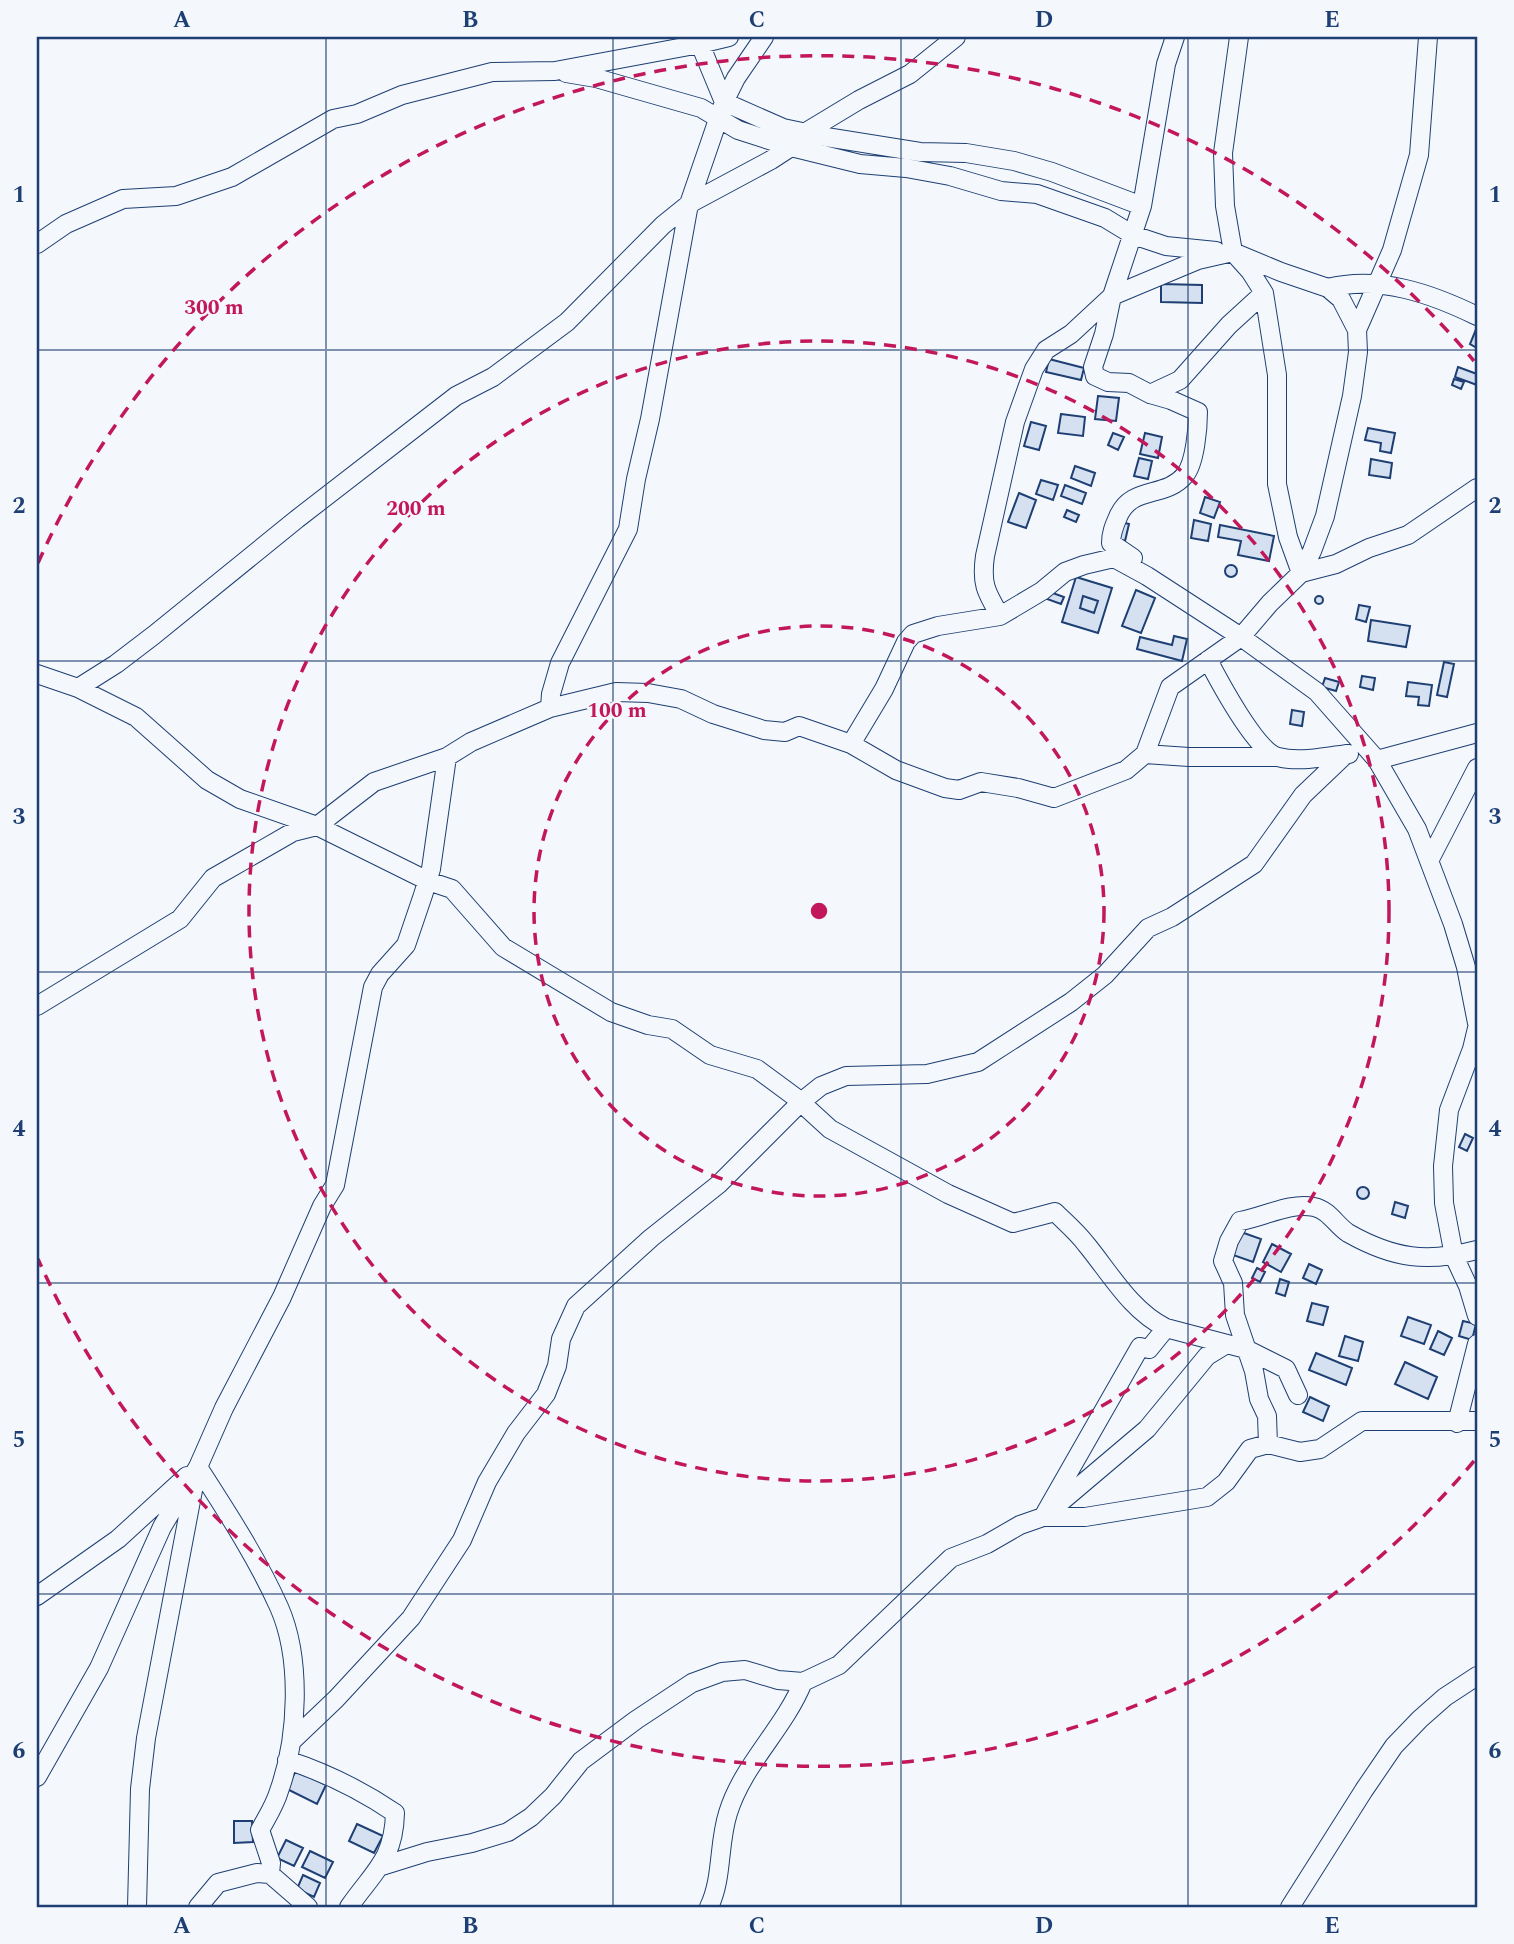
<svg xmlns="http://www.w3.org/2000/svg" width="1514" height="1944" viewBox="0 0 1514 1944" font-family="Spectral,serif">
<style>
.building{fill:#d5e0f0;stroke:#1d3f73;stroke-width:2;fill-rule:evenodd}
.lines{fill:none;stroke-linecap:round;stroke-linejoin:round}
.street-casing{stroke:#1d3f73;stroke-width:20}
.street{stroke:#f4f7fb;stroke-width:18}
.grid{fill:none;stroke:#1d3f73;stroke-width:2;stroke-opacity:0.55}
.ring{fill:none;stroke:#c2185b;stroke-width:3.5;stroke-dasharray:12 9}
.centre{fill:#c2185b;stroke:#f4f7fb;stroke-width:3.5}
.ring-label{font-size:21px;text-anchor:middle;font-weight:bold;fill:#c2185b;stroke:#f4f7fb;stroke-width:5;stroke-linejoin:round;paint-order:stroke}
.neatline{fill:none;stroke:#1d3f73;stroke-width:2.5}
.grid-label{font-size:23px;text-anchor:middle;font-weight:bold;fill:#1d3f73}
</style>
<rect width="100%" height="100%" fill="#f4f7fb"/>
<path class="building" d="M1161,284L1202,285V303L1161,302Z
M1477,327V348L1470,344Z
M1049,359L1084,368L1081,380L1046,372Z
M1458,367L1477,374V385L1455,377Z
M1454,379L1464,382L1461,389L1452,385Z
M1098,396L1119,398L1116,421L1095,419Z
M1061,414L1085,417L1083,436L1058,433Z
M1031,422L1046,426L1039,450L1024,446Z
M1368,428L1395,433L1391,453L1380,451L1381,443L1365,440Z
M1113,433L1124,437L1118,450L1108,445Z
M1145,433L1162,437L1158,458L1140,454Z
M1139,458L1152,461L1148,479L1134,476Z
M1371,459L1392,463L1390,478L1369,475Z
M1075,466L1095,473L1091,486L1071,478Z
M1041,480L1058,485L1053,500L1036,494Z
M1065,485L1086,493L1082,504L1061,496Z
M1019,493L1036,500L1026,528L1008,522Z
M1205,497L1220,502L1214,518L1200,513Z
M1067,510L1079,515L1076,522L1064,517Z
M1194,520L1211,524L1208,541L1191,538Z
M1121,522L1129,524L1125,541L1116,539Z
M1220,525L1274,536L1269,561L1238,555L1241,541L1218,537Z
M1225 571a6 6 0 1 1 12 0a6 6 0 1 1-12 0Z
M1076,577L1112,588L1098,633L1062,622ZM1083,596L1098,601L1094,613L1080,608Z
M1136,590L1155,598L1141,633L1122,626Z
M1050,592L1064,597L1061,604L1047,599Z
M1315 600a4 4 0 1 1 8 0a4 4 0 1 1-8 0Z
M1083,596L1098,601L1094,613L1080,608Z
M1359,605L1370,607L1366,622L1356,619Z
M1371,620L1410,626L1406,647L1368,641Z
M1174,636L1187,639L1182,661L1137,649L1140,637L1172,645Z
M1444,662L1454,664L1447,697L1437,695Z
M1362,676L1375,678L1373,690L1360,687Z
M1325,678L1339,682L1336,691L1322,687Z
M1408,682L1432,685L1429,706L1418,705L1419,697L1406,696Z
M1292,710L1304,712L1302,726L1290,724Z
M1465,1134L1473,1138L1467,1151L1459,1147Z
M1357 1193a6 6 0 1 1 12 0a6 6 0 1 1-12 0Z
M1395,1202L1408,1206L1405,1218L1392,1214Z
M1241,1232L1261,1239L1253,1262L1233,1255Z
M1272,1244L1291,1254L1281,1272L1263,1262Z
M1309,1264L1322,1270L1316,1284L1303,1278Z
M1257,1268L1265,1272L1260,1282L1252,1278Z
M1280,1279L1289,1282L1285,1296L1276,1293Z
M1312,1303L1328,1307L1323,1325L1307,1321Z
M1408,1317L1431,1325L1424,1344L1401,1336Z
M1463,1321L1476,1324L1472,1340L1459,1336Z
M1438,1331L1452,1338L1444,1355L1430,1349Z
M1345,1336L1363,1342L1358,1361L1339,1356Z
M1316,1353L1352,1368L1346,1385L1309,1370Z
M1405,1362L1437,1377L1428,1399L1395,1384Z
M1310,1397L1329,1406L1323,1421L1303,1412Z
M296,1770L326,1785L317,1804L287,1789Z
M234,1821H252L253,1842L234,1843Z
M357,1824L383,1836L374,1853L349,1841Z
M286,1840L303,1848L294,1866L277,1858Z
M310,1851L333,1862L325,1878L302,1867Z
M303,1875L320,1883L314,1897L297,1889Z"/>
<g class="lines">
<g class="street-casing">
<path id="street" d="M956,37L910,74L859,100L806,132L791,147L771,160L689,204L663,225L567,322L493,377L456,396L297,519L154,635L116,664L78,688L136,717L207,780L240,799L317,826L428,881L452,889L503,947L611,1012L648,1025L672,1029L710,1055L757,1069L795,1097L830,1129L948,1194L1013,1223L1055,1212C1065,1222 1077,1232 1086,1244C1110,1273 1131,1311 1166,1328L1246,1349L1286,1369L1298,1395
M1239,37L1223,153L1225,206L1233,252L1250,271L1264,293L1277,375V484L1288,537L1301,573L1336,564L1369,548L1408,535L1477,488
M700,44L729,37
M566,73L596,78L701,108L738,130L791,147L860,164L906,168L950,176L1001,191L1037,194L1105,218L1133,235L1166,246L1216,251
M37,244L66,224L123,199L176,196L232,177L333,119L357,114L402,95L492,72L555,71L700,44L724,102L783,128L826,137L920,152L966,153L1014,161L1052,172L1142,206
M1233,252L1281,272L1328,288L1341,299L1357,330L1358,352L1352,396L1325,516L1312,551L1301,573L1270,603L1241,637L1147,576L1114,558L1084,565L1065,572L1042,591L1000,616C986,592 981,584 985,556L1015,422L1034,369L1046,350L1071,334L1112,296L1198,260Z
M1328,288C1379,275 1432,294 1477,316
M1357,330L1392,250L1419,155L1428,37
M1150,394L1180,380L1229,325L1264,293
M1133,558L1111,543C1111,533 1114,526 1118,517C1131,485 1165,499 1185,475C1195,463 1198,428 1198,412L1171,400L1150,394L1129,383L1108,382L1095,376L1093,367L1104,334L1112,296L1142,206L1166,64L1175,37
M1000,616L938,626L913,634L906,642L884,689L851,744L896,770L945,788L959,790L981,782L1018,788L1054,798L1126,770L1145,754L1170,687L1241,637L1317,692L1377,760L1417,829L1453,924L1466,967L1477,1023
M1208,660C1219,681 1256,751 1278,757C1300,763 1326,756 1349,754
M37,674L78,688
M550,708L551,694L560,663L628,529L636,479L650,419L689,204L724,102L736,78L764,37
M1145,754L1189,757H1276
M1377,760L1477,733
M1429,861L1477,768
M37,1006L180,919L213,878L293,832L317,826L374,782L447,757L471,742L550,708L616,692L648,693L681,699L713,714L764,730L785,732L799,726L851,744
M1477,1028L1472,1049L1449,1110L1443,1166L1444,1203L1454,1256L1468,1286L1477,1316
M1166,1328L1149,1349L1140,1347L1043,1517L1147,1429L1207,1356L1225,1345
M1457,1423L1477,1344
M1268,1444L1267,1416L1259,1399L1254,1371L1235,1315L1233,1283L1223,1261L1229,1241L1240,1221C1264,1217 1290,1202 1314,1207C1329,1210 1336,1225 1348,1233C1394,1259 1427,1263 1477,1250
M198,1467C227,1512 257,1558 279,1607C302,1659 298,1738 279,1791C275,1805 267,1817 260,1830L271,1863L270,1874
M37,1596L118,1539L187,1476
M293,1740L336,1699L411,1618L462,1540L487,1482L516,1433L546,1394L557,1366L561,1339L576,1306L651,1238L719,1184L801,1102L821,1086L846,1076L927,1074L978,1062L1071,1002L1105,975L1148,928L1172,917L1254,864L1303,795L1346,754
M287,1760C327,1773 361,1790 395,1813C394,1860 373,1872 349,1907
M37,1777L99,1668L162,1527L198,1467L224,1408L282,1297L322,1206L335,1185L373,987L380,974L406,945L423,895L431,869L447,757
M382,1866L427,1852L472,1843L508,1832L531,1817L553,1796L581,1761L636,1720L692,1683L722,1672L745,1670L778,1680L803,1682L839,1665L951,1558L987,1544L1020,1525L1043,1517H1085L1207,1497L1226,1482L1250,1449L1268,1444L1300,1452L1320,1449L1362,1421H1477
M137,1907L140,1789L146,1738L194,1485
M198,1907L218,1883L257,1873L270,1874L308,1907
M709,1907C723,1878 718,1844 728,1813C743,1764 784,1729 803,1682
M1290,1907L1364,1790L1394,1746L1420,1719L1445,1697L1477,1676"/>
</g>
<use href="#street" class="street"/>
</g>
<path class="grid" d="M326,37V1907M613,37V1907M901,37V1907M1188,37V1907M37,350H1477M37,661H1477M37,972H1477M37,1283H1477M37,1594H1477"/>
<g class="ring">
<circle cx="819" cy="911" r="285"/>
<circle cx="819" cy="911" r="570"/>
<path d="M1474 1461A855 855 0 0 1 38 1259M38 563A855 855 0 0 1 1474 361"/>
</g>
<circle cx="819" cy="911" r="10" class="centre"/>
<g class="ring-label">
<text x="214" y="314">300 m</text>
<text x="416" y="515">200 m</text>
<text x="617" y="717">100 m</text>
</g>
<rect width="1514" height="1944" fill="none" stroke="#f4f7fb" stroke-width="77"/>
<rect x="38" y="38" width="1438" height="1868" class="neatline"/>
<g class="grid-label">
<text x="182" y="27">A</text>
<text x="470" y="27">B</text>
<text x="757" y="27">C</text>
<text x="1044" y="27">D</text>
<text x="1332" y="27">E</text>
<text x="19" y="202">1</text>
<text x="1495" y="202">1</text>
<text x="19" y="513">2</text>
<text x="1495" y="513">2</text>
<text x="19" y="824">3</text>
<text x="1495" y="824">3</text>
<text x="19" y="1136">4</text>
<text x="1495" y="1136">4</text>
<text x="19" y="1447">5</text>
<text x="1495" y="1447">5</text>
<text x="19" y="1758">6</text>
<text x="1495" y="1758">6</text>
<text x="182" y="1933">A</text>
<text x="470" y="1933">B</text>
<text x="757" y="1933">C</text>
<text x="1044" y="1933">D</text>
<text x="1332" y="1933">E</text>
</g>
</svg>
